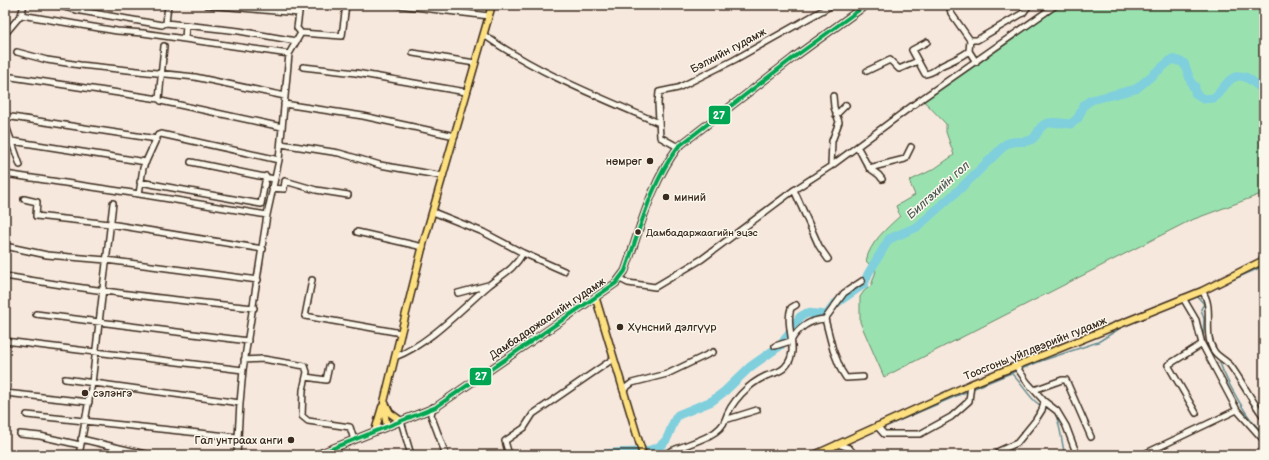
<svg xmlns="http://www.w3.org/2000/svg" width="1269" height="460" viewBox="0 0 1269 460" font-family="'Balsamiq Sans',sans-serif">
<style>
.green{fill:#99e2b0;stroke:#6a8667}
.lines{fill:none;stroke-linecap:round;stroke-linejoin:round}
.stream{stroke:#648d91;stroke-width:1.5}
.river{stroke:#80cfdd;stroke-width:9}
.minor-casing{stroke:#3b2a1e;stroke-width:8}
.major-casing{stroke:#3b2a1e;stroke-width:9}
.minor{stroke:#fbf7ec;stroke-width:5}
.major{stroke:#fde080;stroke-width:6}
.bus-1-casing{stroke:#fbf7ec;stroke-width:7}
.bus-1{stroke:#00a651;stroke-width:4}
.poi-dot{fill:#3b2a1e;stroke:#fbf7ec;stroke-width:1.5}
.labels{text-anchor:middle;stroke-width:3;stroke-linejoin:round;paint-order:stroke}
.bus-label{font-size:10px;fill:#3b2a1e;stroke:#fbf7ec;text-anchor:start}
.street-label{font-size:11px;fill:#3b2a1e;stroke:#fbf7ec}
.poi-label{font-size:11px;fill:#3b2a1e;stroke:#fbf7ec;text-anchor:start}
.water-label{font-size:12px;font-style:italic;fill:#505c57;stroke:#fbf7ec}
.line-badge{stroke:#fbf7ec;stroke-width:1.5}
.badge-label{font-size:11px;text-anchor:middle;font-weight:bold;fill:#fff}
</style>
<rect width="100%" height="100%" fill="#f7e8dd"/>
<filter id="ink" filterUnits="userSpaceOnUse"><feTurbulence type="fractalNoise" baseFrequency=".025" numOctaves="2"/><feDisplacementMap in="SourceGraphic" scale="8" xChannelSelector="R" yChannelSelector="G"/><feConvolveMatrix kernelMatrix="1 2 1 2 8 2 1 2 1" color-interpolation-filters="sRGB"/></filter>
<g filter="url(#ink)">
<path class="green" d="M1059,5H1264V193L1189,221L884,377L860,322V297L864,291L871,286L876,271L866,261C870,242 887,228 900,216L896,206L915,195L909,181L934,169L954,155L946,132V124L921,98Z"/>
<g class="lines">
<path class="stream" d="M1216,287L1264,266
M1197,296L1204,304L1201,309L1204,319L1203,339
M1213,362L1220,363C1225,378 1250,426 1264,432
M1011,373C1027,388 1031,406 1053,410
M972,389L1041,361L1098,342L1122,327L1154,314
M1055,413C1061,427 1061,440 1065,455
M882,428L968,391
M832,451L845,450L849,455
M825,455L833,450"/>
<path class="river" d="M601,455C621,449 654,458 666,440C671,432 672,422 678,415L712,401L725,391L750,367L781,345L800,317L807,313L827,315L835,304L864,284L868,274L889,239L917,227L961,188L1006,144C1014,140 1023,143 1031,140C1035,138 1037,134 1039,130C1045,119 1060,123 1071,124L1078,118L1084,105L1091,100L1136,89L1172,59L1184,63L1193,87L1195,86V93L1203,99L1214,98C1223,91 1230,71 1245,77C1253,80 1256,87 1264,88"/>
<g class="minor-casing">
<path id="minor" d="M56,5L81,11L162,25L166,23L239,31L296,41
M207,5L299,13
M300,5L297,28L301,33
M398,5L489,16
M949,5L951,13L970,40L969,51L976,62
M21,15L117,31L143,33L289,54
M166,23L168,5
M5,34L21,15L24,5
M484,35C537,73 599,97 659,123
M185,39L186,25
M970,40H977L1023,13L1029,5
M927,42L912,50L925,74C935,73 937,67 945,64C954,60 961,57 969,51
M17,52L47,60L80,65L195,77L285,96
M413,53L475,63
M303,67L356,73L466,92
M867,71L890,60L899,69L918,61
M5,76L159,99L161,101L282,127
M159,99L164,46
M284,104L363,116L455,136
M836,115L846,105
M5,116L157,139
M5,123L20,165
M12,141L146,162
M281,144L339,153L380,165L443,176
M678,147L660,137L658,103L659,92L678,88L734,60L832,5
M857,147C862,153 864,161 869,167C872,172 877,171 882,179
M191,162L274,179
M831,166L832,141L839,122L834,107L833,96
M869,168L905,159L911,147
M5,174L139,194L143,168L158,135L161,134L279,160
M140,182L261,204L266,176
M272,188L284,189L285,181L316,190L348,195
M794,190L819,246L828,259
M139,194L267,215
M24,199L37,202L36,216L110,224L263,249
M433,212L483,232L523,253L564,271
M357,232L423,247
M5,246L47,255L106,260L258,280
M5,276C88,290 170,300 254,308
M620,279L628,283L655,287L702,259L794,190L831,166L920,100L1056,5
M312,280L305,316L401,333
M1202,291C1215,307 1202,333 1214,351C1217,356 1225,360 1230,365C1242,381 1251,400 1264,417
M458,293L488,285
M1183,298L1196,320L1202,344L1237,410
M36,314L248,341
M825,319L833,350L841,370L846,378L863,377
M5,341L243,370L267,215L279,160L289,54L301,33L342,36L346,5
M775,346L791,341C798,328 810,320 825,319L844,293L862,281
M395,357C429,344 460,310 488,286C502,274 513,271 523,253
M244,360L263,359L305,366L307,372L303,390L302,416L308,421L350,427L354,440
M1016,366L1027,382L1044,401L1057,411L1066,426L1077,455
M306,377L326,380L329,366
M65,379L240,403L237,455
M623,390L632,383L667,374L713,352
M1034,390L1062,380H1066L1091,437
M5,393L89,402
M240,403L243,370
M433,407L431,415L446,455
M1196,413L1168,365L1202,344
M27,415L237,437
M725,420C731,402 748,384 766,376C772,374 781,372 785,367C801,351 784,327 791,308L796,305
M401,421L411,455
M877,426L884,434H920L951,417L969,401L971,384
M20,434L40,436L80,445
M81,439L149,455
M837,444L849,448L855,455
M999,451L1017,443L1035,421L1042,410L1044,401
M79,455L92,383L113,203
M509,455L505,441L524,428L533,414L613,359
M663,455C679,445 719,439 725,420L757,410
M1142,455L1237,410L1261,437"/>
</g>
<g class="major-casing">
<path id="major" d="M596,299L643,455
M385,403L390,413L401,421
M387,426L384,411V402L394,361L424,241L492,5
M375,431L382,407
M316,455L436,407L616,283L625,271C640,229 651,183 678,147L793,58L866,5
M814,455L971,384L1202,291L1264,260"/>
</g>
<use href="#minor" class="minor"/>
<use href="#major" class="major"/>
<g class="bus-1-casing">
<path id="bus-1" d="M316,455L436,407L616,283L625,271C640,229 651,183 678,147L793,58L866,5"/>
</g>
<use href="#bus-1" class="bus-1"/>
</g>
</g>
<g class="poi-dot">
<circle cx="650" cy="161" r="4"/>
<circle cx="666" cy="197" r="4"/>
<circle cx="638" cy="232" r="3.5"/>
<circle cx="620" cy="327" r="4"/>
<circle cx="85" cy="393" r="4"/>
<circle cx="291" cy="440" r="4"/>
</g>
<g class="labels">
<g class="bus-label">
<text x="646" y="236">Дамбадаржаагийн эцэс</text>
</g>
<g class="street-label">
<text transform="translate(728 50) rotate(-28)" y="4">Бэлхийн гудамж</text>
<text transform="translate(547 318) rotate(-34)" y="4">Дамбадаржаагийн гудамж</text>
<text transform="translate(1035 348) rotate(-22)" y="4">Тоосгоны үйлдвэрийн гудамж</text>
</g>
<g class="poi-label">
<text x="642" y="165" text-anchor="end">нөмрөг</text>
<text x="674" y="201">миний</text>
<text x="628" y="331">Хүнсний дэлгүүр</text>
<text x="93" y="397">сэлэнгэ</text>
<text x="283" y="444" text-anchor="end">Гал унтраах анги</text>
</g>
<g class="water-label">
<text transform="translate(938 190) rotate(-42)" y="4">Билгэхийн гол</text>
</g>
</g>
<g class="line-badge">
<rect x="708" y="105" width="23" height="20" rx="4" fill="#00a651"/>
<rect x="469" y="367" width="23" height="19" rx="4" fill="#00a651"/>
</g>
<g class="badge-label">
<text x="719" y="119">27</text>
<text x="481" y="380">27</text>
</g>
<rect width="1269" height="460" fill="none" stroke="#fbf7ec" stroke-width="20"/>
<rect x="10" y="10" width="1249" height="440" fill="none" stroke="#3b2a1e" stroke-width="1.5" filter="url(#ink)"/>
</svg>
